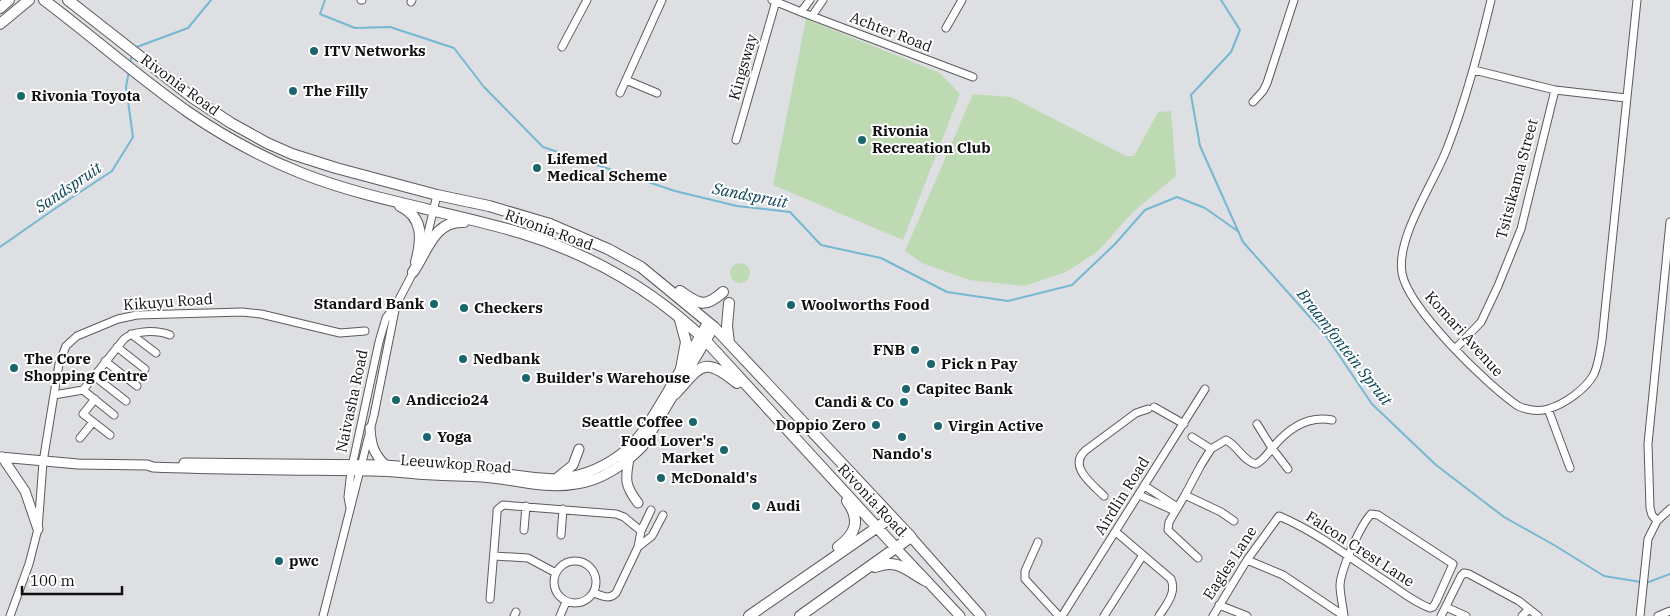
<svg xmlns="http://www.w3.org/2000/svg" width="1670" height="616" viewBox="0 0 1670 616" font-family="'IBM Plex Serif',serif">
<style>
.green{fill:#bedab2}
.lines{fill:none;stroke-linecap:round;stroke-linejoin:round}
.stream{stroke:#76b7d2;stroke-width:2}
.minor-casing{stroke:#5b5b5e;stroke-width:9}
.tertiary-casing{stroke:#5b5b5e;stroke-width:11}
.secondary-casing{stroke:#5b5b5e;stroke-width:12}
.minor{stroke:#fff;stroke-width:7}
.tertiary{stroke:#fff;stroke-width:9}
.secondary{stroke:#fff;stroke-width:10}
.poi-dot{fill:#19666e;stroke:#fff;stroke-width:2}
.labels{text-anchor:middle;stroke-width:4;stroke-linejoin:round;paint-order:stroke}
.street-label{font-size:15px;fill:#101011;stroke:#fff}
.poi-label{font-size:15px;font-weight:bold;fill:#101011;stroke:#fff;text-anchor:start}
.water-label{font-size:16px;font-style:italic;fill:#094356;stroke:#fff}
</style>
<rect width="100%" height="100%" fill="#dedfe2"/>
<path class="green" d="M806,19L940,73L960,94L903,240L773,185Z
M973,94L1011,97L1126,156H1134L1158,112L1171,111L1176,176L1134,211L1097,252L1066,272L1024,286L969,280L922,263L905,251Z
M730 273a10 10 0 1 1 20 0a10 10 0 1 1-20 0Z"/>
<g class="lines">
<path class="stream" d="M325,0L320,14L355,28L390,27L454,48L484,87L543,147L675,191L737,206L790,212L821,245L881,258L947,292L1008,301L1072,285L1115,244L1145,210L1177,197L1205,208L1239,232
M1221,0L1240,30L1231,52L1191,95L1200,146L1243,242L1324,333L1372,404L1436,465L1504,517L1554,545L1604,576L1641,582
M134,48L188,28L211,0
M130,64L132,54
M0,247L53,210L112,171L133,137L126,87L129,71
M1646,583L1670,574"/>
<g class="minor-casing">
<path id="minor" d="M361,0H362
M772,0L801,12L973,77
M1491,0C1479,51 1467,97 1448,146C1435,182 1396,236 1402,273C1408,308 1488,386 1518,406C1527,410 1538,412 1548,409C1565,404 1586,389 1594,374C1599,363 1600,351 1602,340L1637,0
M411,2L412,0
M801,12L810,0
M812,16L823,0
M946,28L962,0
M562,47L587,0
M1474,70L1555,90L1626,98
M626,80L657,93
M620,93L662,0
M1253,102L1263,91L1267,83L1294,0
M736,140L776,1
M425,245L437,195
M131,334L156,353
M117,347L145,369
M1455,349L1481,322L1498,286L1521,229L1555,90
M105,361L137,386
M94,376L126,401
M83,390L114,415
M54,395L83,390L124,339C134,330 157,330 170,335
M95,399L83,414L110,435
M1154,407L1184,424
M1548,409L1570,468
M1257,424L1272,448L1288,469
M1192,437L1211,449L1201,465L1185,495L1221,512L1234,521
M80,438L93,422
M1211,449L1226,440C1238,446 1244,462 1256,464C1264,460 1268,453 1273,447C1288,429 1308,415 1332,420
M1145,486L1177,507
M1139,495L1175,511
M1185,495L1169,522L1168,530L1198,558
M1104,496C1092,484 1067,466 1086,450L1136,413L1148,409
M350,508L348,497L351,471L379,342L386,318L396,305
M1657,521L1652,515L1650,508L1648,444L1670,222
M524,530L526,506
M1116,532L1171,579C1177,593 1166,605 1159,616
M561,535L563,509
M1038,542L1025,571V579L1059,616
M638,547L652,536L663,515
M494,556L528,558L556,573
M1247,560L1283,575L1344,616
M554 582a21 21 0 1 1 42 0a21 21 0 1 1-42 0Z
M594,593C602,596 609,600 616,593L638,547L641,531L651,510
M490,599L497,514V510L503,505L616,514L624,517L641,531
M1219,605L1247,616
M1446,607L1466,616
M10,616L29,564L38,529L43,462L59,364L66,346L77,336L118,319L137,315L242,312L261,314L340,333L365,331
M323,616L374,415L396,305L415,269
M514,616L516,612
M560,616L566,602
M1062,616L1205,389
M1104,616L1143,555
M1213,616L1247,560L1279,516C1319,533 1354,561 1390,584C1403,593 1416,603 1430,608L1433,607L1436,602L1453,564L1378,515L1371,514C1360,526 1341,569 1340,585C1340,595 1343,606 1344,616
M1441,616L1461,576L1464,573L1469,574L1519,601L1538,616
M1522,616L1529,609
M1640,616L1648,539L1657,521L1670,509
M1658,616L1670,611"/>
</g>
<g class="tertiary-casing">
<path id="tertiary" d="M370,428C371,444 373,453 385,465
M0,457L78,464L147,465L153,467C226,470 299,470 372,471C393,471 413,474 433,475C449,476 466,476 482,477C515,479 542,490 576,484C601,481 626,464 643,446L714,327
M2,457L25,491L38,529
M629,459C625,480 625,486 638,503
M184,463L385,465L461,471
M499,473C520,475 542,481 563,478C586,475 608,465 626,450C643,435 656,411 668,391C681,368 695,345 708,322
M558,477L573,465L579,449
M911,537L981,616
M896,548L960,616"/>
</g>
<g class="secondary-casing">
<path id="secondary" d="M44,0C92,36 138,77 188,112C223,136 261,157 301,173C372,201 448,211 521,233C590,254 654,291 706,341L896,548
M68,0L193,98L231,123L267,143L292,154L336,168L437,195L489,206L550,224L608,249L641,267L714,327L911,537L800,616
M0,8L9,0
M0,24L29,0
M400,206C424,217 422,240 416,262
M413,272C427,252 434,220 464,222
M680,291C699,304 704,309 723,292
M680,320L686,342L681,369
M729,343L727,326L729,303
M675,394C701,366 703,355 737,383
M838,547C856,534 861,520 847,501
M875,567C898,558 907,571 926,581
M749,616L892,517"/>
</g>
<use href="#minor" class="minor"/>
<use href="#tertiary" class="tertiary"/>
<use href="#secondary" class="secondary"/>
</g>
<g class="poi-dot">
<circle cx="314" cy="51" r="5"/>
<circle cx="293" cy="91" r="5"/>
<circle cx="21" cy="96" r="5"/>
<circle cx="862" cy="140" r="5"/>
<circle cx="537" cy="168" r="5"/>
<circle cx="434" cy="304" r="5"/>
<circle cx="791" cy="305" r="5"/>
<circle cx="464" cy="308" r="5"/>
<circle cx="915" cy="350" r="5"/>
<circle cx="463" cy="359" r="5"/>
<circle cx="931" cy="364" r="5"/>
<circle cx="14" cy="368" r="5"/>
<circle cx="526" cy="378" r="5"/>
<circle cx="906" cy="389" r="5"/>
<circle cx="396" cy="400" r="5"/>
<circle cx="904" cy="402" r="5"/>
<circle cx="693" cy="422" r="5"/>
<circle cx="876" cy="425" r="5"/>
<circle cx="938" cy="426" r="5"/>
<circle cx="427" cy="437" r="5"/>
<circle cx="902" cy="437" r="5"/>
<circle cx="724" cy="450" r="5"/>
<circle cx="661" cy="478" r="5"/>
<circle cx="756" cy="506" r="5"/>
<circle cx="279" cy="561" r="5"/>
</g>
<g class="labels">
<g class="street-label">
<text transform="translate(891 32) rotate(21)" y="5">Achter Road</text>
<text transform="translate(743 67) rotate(-74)" y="5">Kingsway</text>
<text transform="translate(180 85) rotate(36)" y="5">Rivonia Road</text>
<text transform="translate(1517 179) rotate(-75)" y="5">Tsitsikama Street</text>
<text transform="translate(549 230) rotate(20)" y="5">Rivonia Road</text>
<text transform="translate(168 302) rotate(-4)" y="5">Kikuyu Road</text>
<text transform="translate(1464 334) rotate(48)" y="5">Komari Avenue</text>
<text transform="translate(352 401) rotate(-78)" y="5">Naivasha Road</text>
<text transform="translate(456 464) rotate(4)" y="5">Leeuwkop Road</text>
<text transform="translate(1122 496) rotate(-58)" y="5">Airdlin Road</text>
<text transform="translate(872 500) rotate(47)" y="5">Rivonia Road</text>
<text transform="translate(1360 549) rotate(33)" y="5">Falcon Crest Lane</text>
<text transform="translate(1230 563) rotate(-57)" y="5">Eagles Lane</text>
</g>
<g class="poi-label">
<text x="324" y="56">ITV Networks</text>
<text x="303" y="96">The Filly</text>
<text x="31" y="101">Rivonia Toyota</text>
<text x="872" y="136">Rivonia<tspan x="872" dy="17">Recreation Club</tspan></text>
<text x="547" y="164">Lifemed<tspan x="547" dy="17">Medical Scheme</tspan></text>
<text x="424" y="309" text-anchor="end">Standard Bank</text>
<text x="801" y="310">Woolworths Food</text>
<text x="474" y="313">Checkers</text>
<text x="905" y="355" text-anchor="end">FNB</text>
<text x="24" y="364">The Core<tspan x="24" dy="17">Shopping Centre</tspan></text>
<text x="473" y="364">Nedbank</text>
<text x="941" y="369">Pick n Pay</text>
<text x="536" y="383">Builder's Warehouse</text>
<text x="916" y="394">Capitec Bank</text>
<text x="406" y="405">Andiccio24</text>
<text x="894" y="407" text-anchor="end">Candi &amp; Co</text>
<text x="683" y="427" text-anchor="end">Seattle Coffee</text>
<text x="866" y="430" text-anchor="end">Doppio Zero</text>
<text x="948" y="431">Virgin Active</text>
<text x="437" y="442">Yoga</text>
<text x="714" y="446" text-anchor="end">Food Lover's<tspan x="714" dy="17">Market</tspan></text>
<text x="902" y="459" text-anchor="middle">Nando's</text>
<text x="671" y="483">McDonald's</text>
<text x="766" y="511">Audi</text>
<text x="289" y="566">pwc</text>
</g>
<g class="water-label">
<text transform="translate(68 187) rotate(-34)" y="6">Sandspruit</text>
<text transform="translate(750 195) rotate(11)" y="6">Sandspruit</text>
<text transform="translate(1345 347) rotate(52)" y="6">Braamfontein Spruit</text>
</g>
</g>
<path d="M22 586v8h100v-8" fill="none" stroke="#101011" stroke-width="2.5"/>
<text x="30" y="586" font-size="15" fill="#101011" stroke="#ffffff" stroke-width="4" paint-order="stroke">100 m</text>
</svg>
